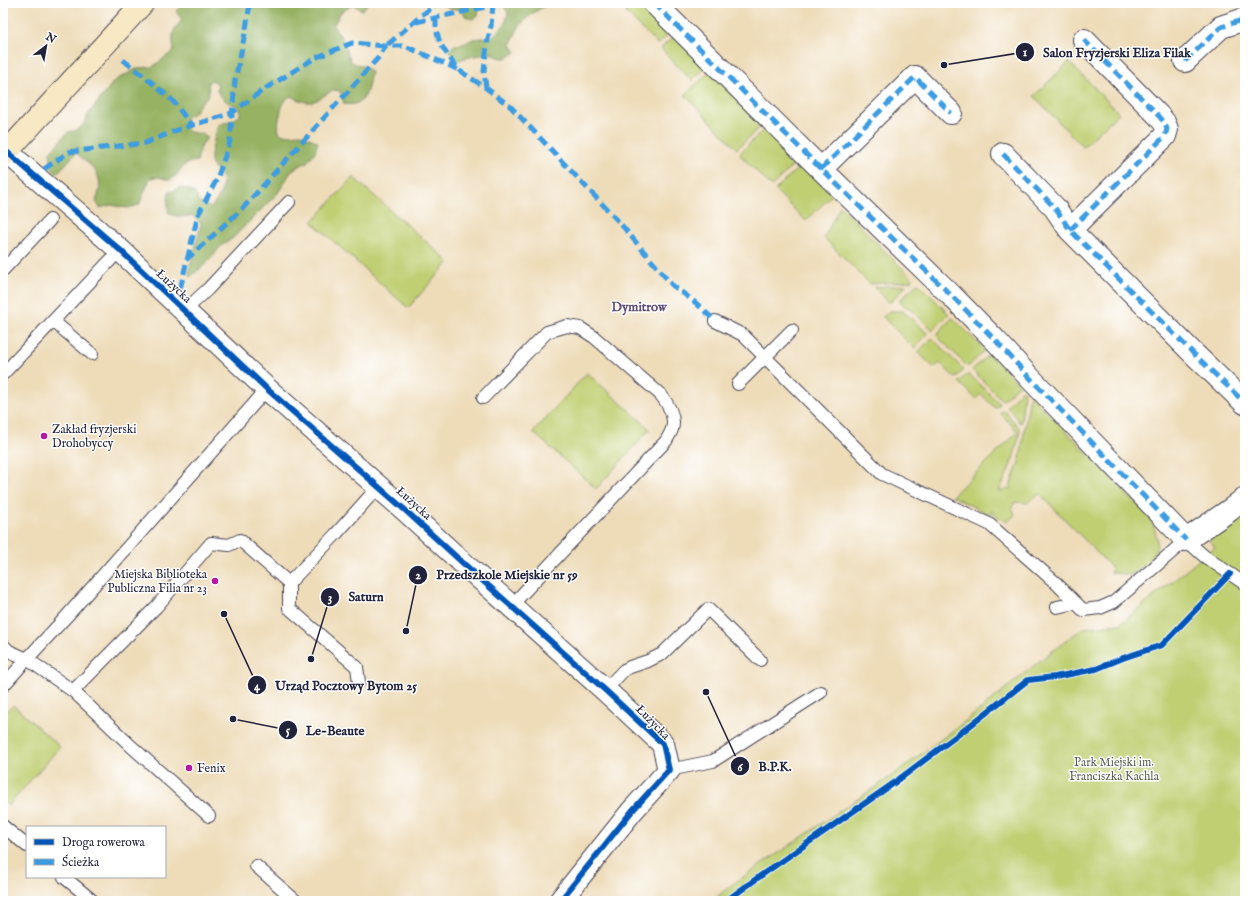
<svg xmlns="http://www.w3.org/2000/svg" width="1248" height="904" viewBox="0 0 1248 904" font-family="'IM FELL English',serif">
<style>
.green{fill:#bfcf72;stroke:#707856}
.forest{fill:#97b264;stroke:#5c6a50}
.lines{fill:none;stroke-linecap:round;stroke-linejoin:round}
.lane-casing{stroke:#413e4e;stroke-width:14}
.street-casing{stroke:#413e4e;stroke-width:24}
.secondary-casing{stroke:#413e4e;stroke-width:24}
.lane{stroke:#fff;stroke-width:12}
.street{stroke:#fff;stroke-width:22}
.secondary{stroke:#f8e8c3;stroke-width:22}
.quiet{stroke:#3c9ce2;stroke-width:5;stroke-dasharray:10 5;stroke-linecap:butt}
.cycleway-casing{stroke:#fff;stroke-width:8}
.cycleway{stroke:#0057b8;stroke-width:6}
.poi-dot{fill:#b5179e;stroke:#fff;stroke-width:1.5}
.labels{text-anchor:middle;stroke-width:3;stroke-linejoin:round;paint-order:stroke}
.street-label{font-size:12px;fill:#22223b;stroke:#fff}
.poi-label{font-size:12px;fill:#22223b;stroke:#fff;text-anchor:start}
.park-label{font-size:12px;fill:#595f4e;stroke:#fff}
.neighbourhood-label{font-size:13px;font-weight:bold;fill:#5d4c73;stroke:#fff}
.leader{fill:none;stroke:#22223b;stroke-width:1.5}
.callout-dot{fill:#22223b;stroke:#fff;stroke-width:1.5}
.mark-label{font-size:12px;text-anchor:middle;font-weight:bold;fill:#fff}
.callout-label{font-size:13px;text-anchor:middle;font-weight:bold;fill:#22223b;stroke:#fff;stroke-width:3;stroke-linejoin:round;paint-order:stroke}
</style>
<rect width="100%" height="100%" fill="#fff"/>
<filter id="ink" filterUnits="userSpaceOnUse"><feTurbulence type="fractalNoise" baseFrequency=".025" numOctaves="2"/><feDisplacementMap in="SourceGraphic" scale="8" xChannelSelector="R" yChannelSelector="G"/><feConvolveMatrix kernelMatrix="1 2 1 2 8 2 1 2 1" color-interpolation-filters="sRGB"/></filter>
<filter id="wash" filterUnits="userSpaceOnUse"><feTurbulence type="fractalNoise" baseFrequency=".012" numOctaves="4" result="noise"/><feDisplacementMap in="SourceGraphic" scale="16" xChannelSelector="R" yChannelSelector="G"/><feGaussianBlur stdDeviation="0.9" result="paint"/><feColorMatrix in="noise" values="0 0 0 0 0 0 0 0 0 0 0 0 0 0 0 0 0 1.4 0 .05"/><feComposite in="paint" operator="in"/></filter>
<g filter="url(#wash)">
<rect width="100%" height="100%" fill="#eedcb9"/>
<path class="green" d="M635,3H642L671,31V32L659,44H657L626,13L627,10Z
M674,36L706,67L693,80H691L662,50V47Z
M1069,62L1119,113L1083,147L1034,96Z
M710,71L764,123L737,149L686,96V94Z
M766,127L799,159L772,186H771L741,156L740,153Z
M803,163L833,194L807,220H805L776,191V189Z
M353,177L449,262L408,308L312,222Z
M840,206L912,278L911,281L870,284L824,238Z
M917,284L920,285L948,313V315L933,330H932L911,309L905,306L900,302V300Z
M906,285L891,302H889L875,289V287Z
M889,311H903L927,333V335L914,348L883,317Z
M952,318H953L984,349V351L969,366H967L936,335Z
M932,338L963,369V371L955,378L940,363L934,368L918,352Z
M989,354L1019,384L1004,400H1002L972,370Z
M587,373L650,429L596,489L533,432Z
M967,375H970L1000,404L995,408L981,394L976,399L959,382Z
M1022,390L1024,391L1021,423H1020L1007,406Z
M1030,395L1063,428L1149,517C1165,547 1156,557 1131,575L1110,572L1113,569L1040,494L1034,497L1028,503L1017,502L1013,504L1012,508L1015,515L1008,521C1001,519 997,517 992,511L990,515L952,496L1018,432L1000,413L1004,410L1020,429C1017,451 1009,471 999,491L1012,488L1010,487L1020,459Z
M1245,512V901H712L730,886L893,775L967,720L1046,656L1083,628L1120,624L1215,547L1208,538L1226,526Z
M13,705L60,747L8,806L3,801V716Z"/>
<path class="forest" d="M185,3H306L311,8L319,3H369L362,10L353,5L341,12L333,26L341,37L351,62L365,67L371,72C367,90 368,107 344,104L340,91L333,90C313,102 313,107 290,96C281,104 282,108 279,119C278,124 278,127 279,132L283,135L301,134L318,142L315,152L307,162L292,170L278,193L232,239L222,245L208,262L190,277L189,271L201,224L192,215C184,218 176,217 169,213C167,205 168,200 169,192C173,192 175,189 179,188C185,187 191,191 196,194L198,202L211,208C219,197 228,185 219,172C217,169 213,167 212,165C208,156 216,134 218,125L231,121L240,116V109C237,105 234,105 229,103C224,100 220,96 217,91L218,84L212,80L208,82L209,95C206,98 203,100 201,103C195,110 197,113 186,117C184,132 190,134 203,133L207,137L200,149L197,161L190,162L182,167L176,176L169,180L159,177L150,178L139,205L127,208L111,205L100,208L96,201C106,176 94,168 76,153L57,173L52,169L50,152L68,132L77,130L84,124L88,115L114,81L138,68L152,67L174,51C172,35 171,32 182,20L176,11Z
M441,3H484L480,5L478,16L472,19L466,17L461,9H450Z
M502,3H546V6C528,14 517,25 511,45L516,52C505,60 502,60 491,53L465,58L456,61L449,51L454,45L464,44L473,39L492,37L505,24L508,13Z"/>
</g>
<g filter="url(#ink)">
<g class="lines">
<g class="lane-casing">
<path id="lane" d="M3,270L50,220
M186,312L193,303L208,289L289,202
M53,321L92,354
M715,321L743,335L882,474L989,524L1056,583L1083,610L1100,608L1114,602L1186,540L1204,556L1245,584
M3,374L120,250
M738,384L792,330
M483,398L547,332L567,326L580,328L594,337L661,395C668,404 676,417 672,429C671,433 668,437 666,441L511,606
M289,583V608L357,667L359,682
M1057,607L1075,603
M3,645L9,651L27,659L73,691L131,746L209,816
M3,686L27,659L66,617L267,389
M605,690L624,670L630,667L648,661L662,654L708,609L760,660
M73,691L157,606L211,543L229,545L240,540L289,583L336,534L379,486
M669,770L713,761L821,692
M3,826L27,846
M256,866L296,901
M64,877L93,901"/>
</g>
<g class="street-casing">
<path id="street" d="M654,3L821,169L951,295L997,342L1030,378L1186,540L1230,510L1245,498
M1185,61L1221,27L1245,19
M7,152L120,250L267,389L405,510L464,564L605,690L663,744L669,770L632,811L560,901
M1003,154L1055,208L1070,230L1193,353L1245,403
M821,169L915,77L951,113
M1070,230L1165,136L1167,129L1164,122L1158,115L1084,40"/>
</g>
<g class="secondary-casing">
<path id="secondary" d="M3,156L143,3"/>
</g>
<use href="#lane" class="lane"/>
<use href="#street" class="street"/>
<use href="#secondary" class="secondary"/>
<path class="quiet" d="M654,3L821,169L951,295L997,342L1030,378L1186,540
M436,17V29L440,43L448,56L460,71L486,88L511,107L619,222L672,285L696,303L715,321
M416,22L504,3
M123,60L144,76L172,100L192,126
M1185,61L1221,27L1245,19
M486,88L484,71L487,44L491,26L493,5
M1003,154L1055,208L1070,230L1193,353L1245,403
M44,169L69,152L145,143L180,129L232,113L263,90L315,58L352,43L386,46L423,14L439,3
M821,169L915,77L951,113
M1070,230L1165,136L1167,129L1164,122L1158,115L1084,40
M186,260L243,208L378,58L386,46H405L459,70
M179,288L181,285L198,215L217,179L230,141L235,80L246,29L250,3"/>
<g class="cycleway-casing">
<path id="cycleway" d="M7,152L120,250L267,389L405,510L464,564L605,690L663,744L669,770L632,811L560,901
M726,901L763,874L894,783L967,728L1028,680L1055,677L1096,669L1123,658L1162,645L1230,574"/>
</g>
<use href="#cycleway" class="cycleway"/>
</g>
</g>
<g class="poi-dot">
<circle cx="44" cy="436" r="4"/>
<circle cx="215" cy="581" r="4"/>
<circle cx="189" cy="768" r="4"/>
</g>
<g class="labels">
<g class="street-label">
<text transform="translate(174 286) rotate(43)" y="4">Łużycka</text>
<text transform="translate(414 503) rotate(42)" y="4">Łużycka</text>
<text transform="translate(653 722) rotate(46)" y="4">Łużycka</text>
</g>
<g class="poi-label">
<text x="52" y="433">Zakład fryzjerski<tspan x="52" dy="14">Drohobyccy</tspan></text>
<text x="207" y="578" text-anchor="end">Miejska Biblioteka<tspan x="207" dy="14">Publiczna Filia nr 23</tspan></text>
<text x="197" y="772">Fenix</text>
</g>
<g class="park-label">
<text x="1114" y="766">Park Miejski im.<tspan x="1114" dy="14">Franciszka Kachla</tspan></text>
</g>
<g class="neighbourhood-label">
<text x="639" y="311">Dymitrow</text>
</g>
</g>
<path class="leader" d="M944 65L1025 52M406 631L418 575M311 659L330 597M224 614L257 685M233 719L288 730M706 692L740 766"/>
<g class="callout-dot">
<circle cx="944" cy="65" r="4"/>
<circle cx="406" cy="631" r="4"/>
<circle cx="311" cy="659" r="4"/>
<circle cx="224" cy="614" r="4"/>
<circle cx="233" cy="719" r="4"/>
<circle cx="706" cy="692" r="4"/>
<circle cx="1025" cy="52" r="10"/>
<circle cx="418" cy="575" r="10"/>
<circle cx="330" cy="597" r="10"/>
<circle cx="257" cy="685" r="10"/>
<circle cx="288" cy="730" r="10"/>
<circle cx="740" cy="766" r="10"/>
</g>
<g class="mark-label">
<text x="1025" y="56">1</text>
<text x="418" y="579">2</text>
<text x="330" y="601">3</text>
<text x="257" y="690">4</text>
<text x="288" y="734">5</text>
<text x="740" y="771">6</text>
</g>
<g class="callout-label">
<text x="1117" y="57">Salon Fryzjerski Eliza Filak</text>
<text x="507" y="579">Przedszkole Miejskie nr 59</text>
<text x="366" y="601">Saturn</text>
<text x="346" y="690">Urząd Pocztowy Bytom 25</text>
<text x="335" y="735">Le-Beaute</text>
<text x="775" y="771">B.P.K.</text>
</g>
<rect width="1248" height="904" fill="none" stroke="#fff" stroke-width="16"/>
<rect x="26" y="826" width="140" height="52" fill="#ffffff" stroke="#a7a7b1"/>
<rect x="34" y="839" width="20" height="6" fill="#0057b8" stroke="#a7a7b1"/>
<text x="62" y="846" font-size="12" fill="#22223b">Droga rowerowa</text>
<rect x="34" y="859" width="20" height="6" fill="#3c9ce2" stroke="#a7a7b1"/>
<text x="62" y="866" font-size="12" fill="#22223b">Ścieżka</text>
<g transform="translate(46 46) rotate(31)" stroke="#ffffff" stroke-width="3" paint-order="stroke">
<path d="M0-3L7 15L0 10L-7 15Z" fill="#22223b"/>
<text y="-6" font-size="11" font-weight="bold" text-anchor="middle" fill="#22223b">N</text>
</g>
</svg>
